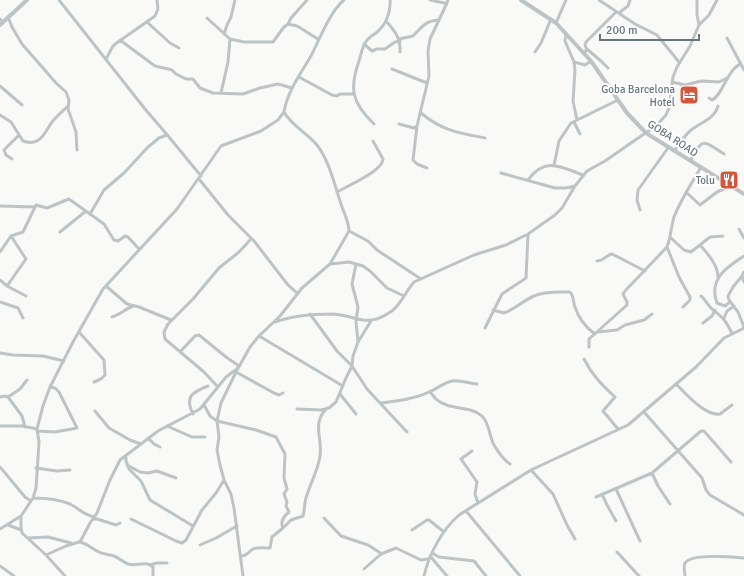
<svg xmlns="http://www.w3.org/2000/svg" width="744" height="576" viewBox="0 0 744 576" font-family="Signika,sans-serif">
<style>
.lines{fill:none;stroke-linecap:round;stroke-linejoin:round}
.minor{stroke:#bec3c6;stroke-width:3}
.tertiary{stroke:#bec3c6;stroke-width:4}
.labels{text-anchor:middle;stroke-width:4;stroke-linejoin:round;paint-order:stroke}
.poi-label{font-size:11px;fill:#66767f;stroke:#fff;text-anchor:end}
.street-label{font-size:11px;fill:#66767f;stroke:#fff}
</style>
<rect width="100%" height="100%" fill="#f9f9f7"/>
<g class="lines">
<path class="minor" d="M59,0L145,109L169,137L201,176
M430,0L444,3H447L448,0
M599,0L635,24L657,35L679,62
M697,0V14L699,25
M619,13L628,6L630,0
M8,17L12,27L22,44L56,83L66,92L69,100L68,109L76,132L77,150
M207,18L230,39L244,42H273L284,27L288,24L297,26L318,39
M0,19L3,22
M386,21C394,30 401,38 400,52
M147,22L170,43L179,48
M556,23L566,0
M288,24L291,18L307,0
M224,34L227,25L231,17L235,0
M566,34L565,41L574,62L575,70L573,101L577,120
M727,38L744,70
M399,39L413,36C423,26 425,21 439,20
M120,40L155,66L172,70L176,74L186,79H193L200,88L213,93L243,94L260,88L278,84L292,88
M364,44L372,51L377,49H385L395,42L400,41
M587,49L602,62L608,68
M535,52L541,43L551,19
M583,53L587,50L585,45L586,42L616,12
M106,59L113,46L118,42L155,16L158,9L157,0
M574,62L585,65L591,61
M392,69L427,83
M299,77L332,95L337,96L340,94H353
M672,82L685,85L701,81L719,82L727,78
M0,86L22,105
M221,93L228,62L230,39
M709,98L712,100C722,96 728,68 741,64
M421,113C442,131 460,133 485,138
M0,115L11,122L23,141C41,147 44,133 52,122C57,116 63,111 68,106
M574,122L580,134
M374,124C352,103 349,89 359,61C361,55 362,48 365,43C368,38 372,36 376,33C386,25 391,12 390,0
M399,124L414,128L417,126L429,76L428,51L430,39L447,3
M417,126L413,160L417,164L427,168
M674,151C679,145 684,136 690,131C700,122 714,120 718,106
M12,159L6,155L4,150L19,135
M690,161C703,137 702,140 724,154
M554,165L559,141L571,123L618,100
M501,173L555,188H566L575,186
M199,179L228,215L254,241L288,285L297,293
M528,180C545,156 561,167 583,175
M337,192C347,186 383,171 383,159L373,141
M687,193L700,205L717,192L731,186
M0,206L35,207
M640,210L637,200L638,190L668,148
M90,214L104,190L124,173L148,147L159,138L167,135
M739,229L744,238
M349,231L368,241L377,250L421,279
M60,232L86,211
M671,238L684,250L691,252L710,237L723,236
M700,245C708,254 718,265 718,277
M667,247L679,277L690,297V300L683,307
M0,252L11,236L23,232L36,205L47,208L69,199L104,224L114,240L118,241L125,236L128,237L139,249
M597,261C604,261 606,255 612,254L645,271
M330,264L349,262L363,266L370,271L387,288L404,296
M356,264L352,284L358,307L356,322L358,341
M744,272L742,276L744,282
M742,276L733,287L728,296L729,300L738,312L744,327
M0,280L7,286L26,296
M7,286L26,259L11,236
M106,286L127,304L139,307L171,320
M701,296C705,299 707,304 711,308C724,319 724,318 732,333
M0,302L18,308L23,318
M730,302L725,306L717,303C708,279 727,267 744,256
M493,310L504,313C514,310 524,300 534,296C544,291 559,292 570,292C574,296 573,302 575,307C579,319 585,327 595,334
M310,314L337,351L352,366L367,389L407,432
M112,317C120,315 125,309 133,306
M724,318L727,311L734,306
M275,322C294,315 313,314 333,314C359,316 366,329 392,311C402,303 406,291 414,282L474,255L506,245L528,234L555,215L562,208L575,186L587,171L605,161L657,125L666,115L669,108L673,77L677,67L690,46L699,25L709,15L717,0
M703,323L712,316L715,310
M485,328L502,294L526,278L528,234
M79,332L104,360L105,375L101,379L94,382
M597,332L617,330L625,325L644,320L652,314
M259,336L343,386
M589,347V339L627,305V302L623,294L625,291L667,247C671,237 671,227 674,217C681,199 692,183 701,167
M180,352L195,336L199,335L226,357L239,366
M0,353L13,355L43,356L64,361
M584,359C592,375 602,385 615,397L603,411L618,429
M236,372L274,393L279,395L283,393
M676,384C686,394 705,416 720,414L732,405
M218,387L204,372L165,339L164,332L168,324L193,299L219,268L239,252L251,239
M430,392C432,394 434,397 436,399C449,411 470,405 482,416C490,424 489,436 494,445C498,452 503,459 510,464
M340,394L356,414
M0,397L5,396L8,397L22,416L25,427
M8,397L20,389L27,380
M381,403C396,401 415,399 429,392C437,389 443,383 452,381C460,380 468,383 477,384
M204,405L210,416L217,421L256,430L276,437L285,454L284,478L287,489L284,494L287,502L286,506L289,512C284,516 280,522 283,528L272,537L270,548C265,548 257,547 253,549C248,552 247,556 241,556
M297,409L321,410L329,408L336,402L346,378L352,366L353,356L358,342L371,321
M95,411L109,428L130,440L141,444
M644,412L702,478L706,490L710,495L744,515
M193,414C184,396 193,392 208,386
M0,426H23L37,429
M167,426L192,437H205
M37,431L55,432L77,428L59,392L55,388L50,387
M148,438L154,444L160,447
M472,451L461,459L477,482L475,494L478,503
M126,455V461L129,469L141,481L150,500L193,526
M127,465L140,472L148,473L157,471L176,478
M0,467L25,497L31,501
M36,468L57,471L70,470
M531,470L553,494L567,525L575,539
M652,473L658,486L670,504
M616,489L640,541
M602,494L607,505L616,521
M596,497L652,473L701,431H704L731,462
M33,498C45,498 58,499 70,504C78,508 85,516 95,517
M466,511L520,576
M21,516V527L22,533L46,555L65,576
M324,518L341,536L368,545L382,554
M93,519H97L116,525L120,523
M131,519L176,541L182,543L186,540L202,510L216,493L224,480
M8,525L21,530
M283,528L291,520L303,516C305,509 304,502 307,495C311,482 318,470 320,456C323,437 311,424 327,408
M0,529L21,516L33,498L36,488L39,442L37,429L43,406L50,387L73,342L103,289L177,209L221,146L261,131L278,120L284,112
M412,530L427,520H429L444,532
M28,538L48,537L71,543
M79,542C87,543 92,549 99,552C104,555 109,554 114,556C119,558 123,562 128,564C137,567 145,560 153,567V576
M200,545L216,538L237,526
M617,552L639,576
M432,553L439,557L474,561L486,576
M46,555L66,546L79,542L81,540L90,523L97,513L110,480L120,460L158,431L200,409L226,377L238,368
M430,556L447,576
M150,565L157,563H167
M0,566L14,576
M364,569L381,554L396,548L421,560L428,559
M243,576L234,508L231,494L224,480L220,465L217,450L219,437L217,421L221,403L236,372L250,347L259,336L280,316L302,288L330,264L349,231C349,223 345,215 342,207C335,187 330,162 317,145C307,133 291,125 284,112C287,92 301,73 311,56C319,40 331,10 344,0
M424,576C429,554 442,530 459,515L531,470L628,425L696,367L724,338L744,328
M685,576C685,572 683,567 685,563C692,553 733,557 744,558"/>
<path class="tertiary" d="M521,0L556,23L591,61L627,113L646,133L744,194
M0,25L27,0"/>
</g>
<defs>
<g id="hotel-square" transform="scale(1)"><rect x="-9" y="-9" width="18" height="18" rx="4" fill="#d3563d" stroke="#fff"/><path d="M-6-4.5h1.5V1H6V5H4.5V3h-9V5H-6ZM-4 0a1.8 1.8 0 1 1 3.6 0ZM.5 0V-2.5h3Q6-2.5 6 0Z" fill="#fff"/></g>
<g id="restaurant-square" transform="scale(1)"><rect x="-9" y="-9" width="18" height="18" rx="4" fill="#d3563d" stroke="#fff"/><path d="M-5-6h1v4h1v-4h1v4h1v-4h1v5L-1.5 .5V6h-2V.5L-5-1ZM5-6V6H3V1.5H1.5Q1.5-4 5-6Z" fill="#fff"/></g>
</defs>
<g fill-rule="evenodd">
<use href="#hotel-square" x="689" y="95"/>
<use href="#restaurant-square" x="729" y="180"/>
</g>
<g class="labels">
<g class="poi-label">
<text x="675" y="93">Goba Barcelona<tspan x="675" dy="13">Hotel</tspan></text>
<text x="715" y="184">Tolu</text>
</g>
<g class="street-label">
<text transform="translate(673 138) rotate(33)" y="4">GOBA ROAD</text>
</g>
</g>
<path d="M600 34v6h99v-6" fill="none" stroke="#66767f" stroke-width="2"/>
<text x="606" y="34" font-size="12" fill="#66767f" stroke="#ffffff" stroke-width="3" paint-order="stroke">200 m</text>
</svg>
